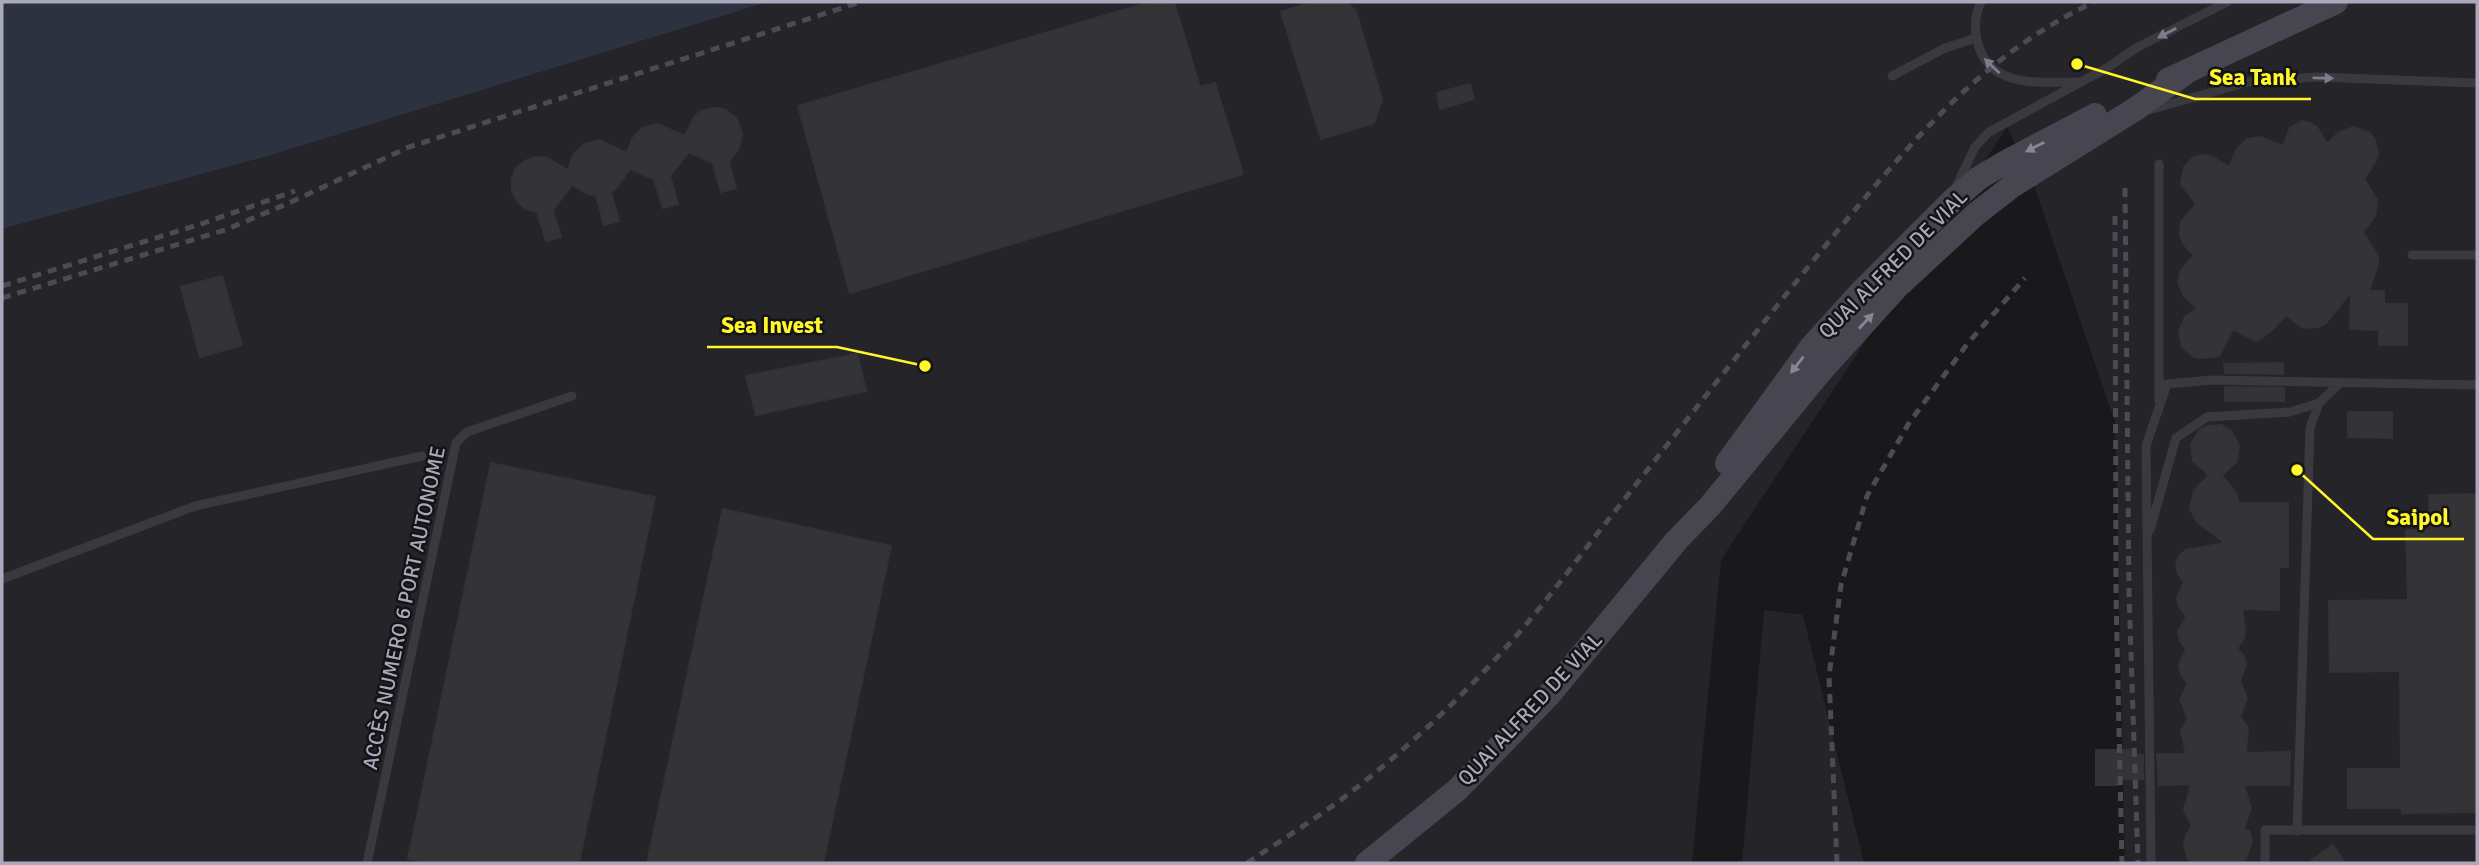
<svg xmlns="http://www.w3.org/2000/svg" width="2479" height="865" viewBox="0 0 2479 865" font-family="Signika,sans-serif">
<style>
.built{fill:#252428}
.water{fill:#2d3240}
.building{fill:#343336;stroke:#333237;stroke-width:2}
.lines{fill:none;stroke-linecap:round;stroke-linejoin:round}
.lane{stroke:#3a3940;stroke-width:9}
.secondary{stroke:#474650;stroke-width:24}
.rail{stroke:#4c4b55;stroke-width:5;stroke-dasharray:9 7;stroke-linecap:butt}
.oneway{fill:#7d7c8a}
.oneway2{fill:#878696}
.labels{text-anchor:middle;stroke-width:5;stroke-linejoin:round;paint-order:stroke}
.street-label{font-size:21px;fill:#a9a9bb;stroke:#141315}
.leader{fill:none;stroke:#fff72b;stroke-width:2.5}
.callout-dot{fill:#fff72b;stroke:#141315;stroke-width:2.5}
.callout-label{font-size:23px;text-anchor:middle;font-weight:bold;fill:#fff72b;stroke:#141315;stroke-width:5;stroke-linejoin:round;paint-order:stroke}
</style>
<rect width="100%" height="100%" fill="#19181a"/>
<path class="built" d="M768,2H2477V863H2125L2115,422L2032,180L2007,127L1721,560L1692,863H2V229L268,156Z
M1764,610L1803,615L1864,863H1742Z"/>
<path class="water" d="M2,2H768L268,156L2,229Z"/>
<path class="building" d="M1150,2H1174L1200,87L1215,83L1243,174L850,293L798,106Z
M1312,2H1346L1356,11L1382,100L1374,123L1321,139L1281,12Z
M1470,84L1474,99L1440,109L1437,93Z
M716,108L724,109L736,118L742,133L739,148L729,162L736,188L721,192L713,163L689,152L670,176L678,204L663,208L654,179L630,169L617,187L611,192L619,221L604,225L596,195L588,194L572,185L553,210L561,237L546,241L537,212L526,209L517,201L512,191V179L516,168L525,161L536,157L547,158L568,170L573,155L584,144L599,140L627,153L632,139L642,128L657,124L685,136L695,116L701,111Z
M2302,121L2310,123L2317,127L2327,144L2339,132L2354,127L2370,133L2375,140L2378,155L2375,162L2364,179L2377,200L2375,216L2363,232L2378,256V264L2369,291H2384V304H2407V345H2379V330L2350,329L2351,292L2326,323L2319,327L2303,328L2286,315L2270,332L2256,341L2233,329L2219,356L2202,358L2194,357L2182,347L2179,331L2185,317L2197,308L2184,296L2178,283L2181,270L2194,255L2184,245L2180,236L2181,222L2196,204L2181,184L2184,167L2194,157L2202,155L2211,156L2229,167L2237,149L2247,139L2260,137L2283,146L2290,128Z
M222,276L242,345L200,357L181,287Z
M857,354L866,391L756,415L746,376Z
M2283,363V374L2225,373L2224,364Z
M2225,387L2284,388V401H2225Z
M2348,412H2392V438L2348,437Z
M2221,425L2231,431L2239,446L2237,461L2222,475L2236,493L2239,503H2288V567H2279V610L2242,609L2245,631L2244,638L2237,649L2244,656L2246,665L2240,681L2247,699L2240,716L2248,728L2246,753L2290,752L2289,785H2244L2251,808L2244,828L2250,832L2252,842L2244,863H2189L2184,845L2186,835L2192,826L2184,810L2191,784L2159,785L2157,754H2186L2181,730L2188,719L2180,699L2188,684L2181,674L2179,665L2186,649L2180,641L2178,632L2186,617L2178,605L2177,598L2184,582L2178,574L2176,565L2179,556L2186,550L2225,543L2197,522L2190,508L2194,491L2209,475L2193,461L2191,444L2200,430L2208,426Z
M491,463L655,497L579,863H428L408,859Z
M2477,494V812L2402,813V808H2348V769H2401L2400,671L2330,672L2329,601L2408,600L2406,530H2430L2429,495Z
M723,509L891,546L823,863H647Z
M2096,750H2132V755H2143V779H2118V785H2096Z
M2333,845L2345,863H2308Z"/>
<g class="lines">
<path class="lane" d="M1981,2C1975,14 1974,26 1977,40C1987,89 2039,82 2078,82
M1892,76L1945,48L1976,38
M2149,110L2248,82L2316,77L2477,83
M1954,191L1975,147L1989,132L2107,68L2136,48L2227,2
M2412,255H2477
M2159,400V164
M2150,530L2176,438L2207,417L2290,412L2319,403
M2,579L195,506L422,456
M2297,831L2310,428L2319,403L2341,382
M367,863L456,443L467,432L572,396
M2151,863L2146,446L2167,384L2212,380L2477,385
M2265,863V830H2477"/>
<path class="secondary" d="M2168,80L2336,2
M1727,463L1812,346L1860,293L1953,200L1979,178L2004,163L2095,115
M1367,863L1457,790L1548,696L1677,540L1710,506L1821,371L1897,287L1976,214L2012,186L2137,108L2184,74"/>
<path class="rail" d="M2125,188L2129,592L2138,863
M2115,216L2116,595L2122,863
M2,286L204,223L295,191
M2,298L225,230L289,203L409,147L861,2
M1247,863C1277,843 1309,823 1338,802C1403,753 1464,696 1517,635C1549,598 1578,558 1608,520C1679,430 1749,340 1821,251C1901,154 1977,57 2094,2
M1837,863L1829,676L1841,585L1867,496L1909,423L1968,343L2025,278"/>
</g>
<defs><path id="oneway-solid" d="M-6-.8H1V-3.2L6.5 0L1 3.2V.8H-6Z" transform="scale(1.75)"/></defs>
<g class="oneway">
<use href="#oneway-solid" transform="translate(2167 33) rotate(153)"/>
<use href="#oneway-solid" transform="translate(1992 66) rotate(-136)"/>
<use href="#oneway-solid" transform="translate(2323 78) rotate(1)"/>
</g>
<g class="oneway2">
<use href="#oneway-solid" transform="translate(2035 147) rotate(153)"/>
<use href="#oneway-solid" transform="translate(1866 321) rotate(-47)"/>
<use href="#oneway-solid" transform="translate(1797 365) rotate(128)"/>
</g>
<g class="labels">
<g class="street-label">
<text transform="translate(1893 264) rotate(-45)" y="7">QUAI ALFRED DE VIAL</text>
<text transform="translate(404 608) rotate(-78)" y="7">ACCÈS NUMERO 6 PORT AUTONOME</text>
<text transform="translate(1530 709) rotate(-47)" y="7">QUAI ALFRED DE VIAL</text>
</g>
</g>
<path class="leader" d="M2077 64L2195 99H2311M925 366L837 347H707M2297 470L2373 539H2464"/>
<g class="callout-dot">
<circle cx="2077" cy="64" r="7"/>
<circle cx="925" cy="366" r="7"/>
<circle cx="2297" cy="470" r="7"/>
</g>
<g class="callout-label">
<text x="2253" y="85">Sea Tank</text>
<text x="772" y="333">Sea Invest</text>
<text x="2418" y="525">Saipol</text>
</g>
<rect width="2479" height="865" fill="none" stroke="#a9a9bb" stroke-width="7"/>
</svg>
